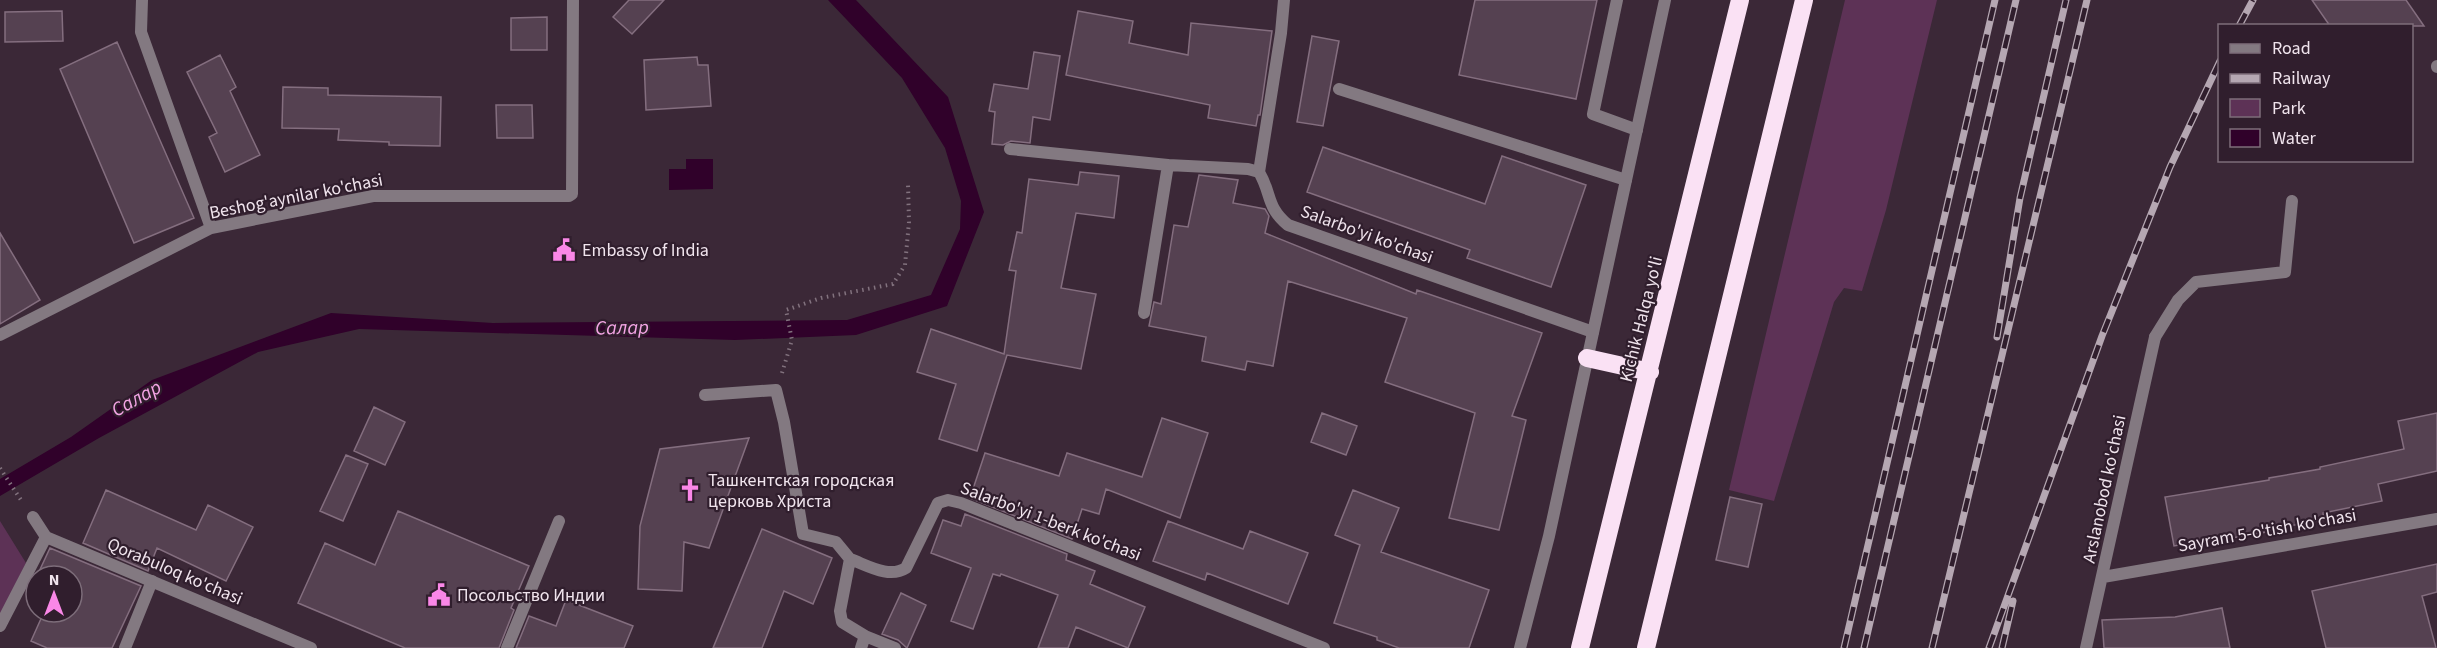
<svg xmlns="http://www.w3.org/2000/svg" width="2437" height="648" viewBox="0 0 2437 648" font-family="'Source Sans 3',sans-serif">
<style>
.green{fill:#5d3256}
.water{fill:#30012a}
.building{fill:#554151;stroke:#846e7f;stroke-width:1.5}
.lines{fill:none;stroke-linecap:round;stroke-linejoin:round}
.path{stroke:#82727e;stroke-width:4;stroke-dasharray:1.5 4.5;stroke-linecap:butt}
.lane{stroke:#837981;stroke-width:12}
.street{stroke:#837981;stroke-width:12}
.highway{stroke:#fae1f4;stroke-width:18}
.rail-casing{stroke:#b5a7b2;stroke-width:7}
.rail{stroke:#301e2d;stroke-width:4.5;stroke-dasharray:14;stroke-linecap:butt}
.labels{text-anchor:middle;stroke-width:4.5;stroke-linejoin:round;paint-order:stroke}
.street-label{font-size:18px;fill:#f0e4ed;stroke:#301e2d}
.poi-label{font-size:18px;fill:#f0e4ed;stroke:#301e2d;text-anchor:start}
.water-label{font-size:20px;font-style:italic;fill:#f4a5e5;stroke:#301e2d}
</style>
<rect width="100%" height="100%" fill="#3b2837"/>
<path class="green" d="M1845,0H1937L1886,210L1862,291L1844,288L1834,302L1774,501L1729,490Z
M0,521L26,563L0,616Z"/>
<path class="water" d="M828,0H856L948,97L984,212L947,306L856,335L735,340L359,329L258,352L99,438L0,496V479L71,437L152,380L331,313L493,323L847,320L931,295L960,229L961,201L945,148L902,78Z
M686,159H713V189L669,190V169H686Z"/>
<path class="building" d="M629,0H664L632,34L613,17Z
M1475,0H1597L1576,99L1459,75Z
M2312,0H2406L2424,26H2330Z
M62,11L63,41L5,42V12Z
M1078,11L1133,21L1129,43L1188,55L1191,23L1272,31L1260,115H1258L1256,126L1208,118L1210,105L1066,75Z
M547,17V50H511V18Z
M1312,36L1339,41L1323,126L1297,122Z
M117,42L194,218L134,243L60,69Z
M1034,52L1060,56L1050,120L1033,117L1030,143L1011,141L1003,145L992,144L995,112L989,111L994,84L1028,89Z
M220,55L236,87L230,91L260,155L225,172L209,137L217,133L187,72Z
M697,57L698,65H708L711,106L646,110L644,60Z
M283,87L328,88V95L441,97L440,146L389,145V142L338,140L339,129L282,128Z
M496,105H532L533,138H497Z
M1323,147L1485,204L1502,156L1586,185L1551,287L1467,258L1470,250L1307,192Z
M1080,172L1119,176L1114,218L1076,213L1061,288L1096,294L1081,369L1007,355L977,451L939,439L956,384L917,372L931,329L1004,354L1016,271L1009,270L1017,232L1022,233L1029,179L1078,185Z
M1199,175L1238,180L1233,203L1265,209L1269,216L1265,233L1416,294L1417,290L1542,333L1512,416L1526,420L1499,530L1449,518L1475,413L1385,382L1407,318L1288,281L1273,366L1247,361L1245,370L1202,361L1206,337L1149,326L1154,302L1161,304L1174,225L1188,227Z
M0,233L40,300L0,324Z
M374,407L405,422L385,465L354,451Z
M1322,413L1357,426L1346,455L1311,442Z
M2437,413V471L2378,484L2382,501L2323,513L2324,520L2272,529V531L2226,539L2225,537L2174,546L2165,497L2269,480V478L2320,469V467L2404,449L2398,421Z
M1162,418L1208,433L1180,518L1106,489L1099,514L1082,509L1072,539L970,498L985,453L1059,476L1067,453L1142,477Z
M749,438L709,548L684,542L682,591L638,589L640,526L660,449Z
M346,455L368,464L343,521L320,511Z
M106,490L196,530L208,505L253,527L226,581L157,548L148,571L83,543Z
M1353,490L1399,508L1381,552L1489,590L1469,648H1399L1377,640V637L1334,623L1360,545L1335,535Z
M1730,497L1762,504L1748,567L1716,560Z
M398,511L529,566L511,608L514,610L499,648H405L298,603L325,543L375,565Z
M965,514L1067,554L1066,560L1095,571L1090,584L1145,607L1128,648L1076,627L1068,648H1038L1058,595L1001,574L1000,576L993,574L973,629L951,621L971,568L931,553L943,520L961,526Z
M1168,521L1243,549L1250,531L1308,553L1288,604L1207,573L1205,580L1153,561Z
M762,529L832,558L813,604L784,591L762,648H713Z
M50,548L141,586L112,648H47L31,641L44,612H72V576H37Z
M2437,564V592L2422,596L2436,648H2326L2312,591Z
M901,593L926,605L907,648L898,640L882,634Z
M566,600L633,626L624,648H516L529,616L556,626Z
M2222,608L2230,648H2104L2102,620L2175,617Z"/>
<g class="lines">
<path class="path" d="M782,373L792,340L786,310L821,298L893,284L905,265L909,222L908,184
M0,468L23,503"/>
<path class="lane" d="M1617,0L1593,114L1637,130
M2437,67V66
M1339,89L1626,180
M1010,149L1168,165L1248,169L1259,172C1272,194 1266,207 1288,225L1593,332
M1259,172L1281,33L1284,0
M1144,313L1168,165
M2155,337L2178,300L2196,282L2285,272L2292,201
M0,626L46,537
M125,648L152,581
M507,648L559,521"/>
<path class="street" d="M142,0L141,32L211,228
M0,335L211,228L373,196H569L572,194L573,0
M705,395L776,390L784,422L803,534L836,542L850,559
M33,517L46,537L311,648
M2103,577L2437,519
M865,636L895,648
M861,648L865,636L842,622L840,611L850,559C867,565 889,579 906,568L938,503L948,500L961,503L1324,648
M1520,648L1549,536L1665,0
M2086,648L2155,337"/>
<path class="highway" d="M1587,358L1650,372
M1580,648L1740,0
M1646,648L1804,0"/>
<g class="rail-casing">
<path id="rail" d="M2239,26L2253,0
M1997,337L2020,198L2066,0
M1844,648L1995,0
M1864,648L2016,0
M1932,648L2087,0
M1989,648L2102,336L2170,167L2220,61
M2002,648L2013,601"/>
</g>
<use href="#rail" class="rail"/>
</g>
<defs>
<g id="civic-bare" transform="scale(1.8)"><path d="M-.6-6.5H3V-4.5H.6V-3L4-1V1h2V6H-6V1h2V-1L-.6-3ZM-1.2 2.5V6h2.4V2.5Z" fill="#fa87e7" stroke="#301e2d" stroke-width="2.5" paint-order="stroke"/></g>
<g id="church-bare" transform="scale(1.8)"><path d="M-1.2-6h2.4v3.5h3.3v2.4h-3.3V6h-2.4V-.1h-3.3v-2.4h3.3Z" fill="#fa87e7" stroke="#301e2d" stroke-width="2.5" paint-order="stroke"/></g>
</defs>
<g fill-rule="evenodd">
<use href="#civic-bare" x="564" y="250"/>
<use href="#church-bare" x="690" y="490"/>
<use href="#civic-bare" x="439" y="595"/>
</g>
<g class="labels">
<g class="street-label">
<text transform="translate(296 196) rotate(-11)" y="6">Beshog'aynilar ko'chasi</text>
<text transform="translate(1367 234) rotate(20)" y="6">Salarbo'yi ko'chasi</text>
<text transform="translate(1641 319) rotate(-76)" y="6">Kichik Halqa yo'li</text>
<text transform="translate(2104 489) rotate(-78)" y="6">Arslanobod ko'chasi</text>
<text transform="translate(1051 521) rotate(21)" y="6">Salarbo'yi 1-berk ko'chasi</text>
<text transform="translate(2267 530) rotate(-10)" y="6">Sayram 5-o'tish ko'chasi</text>
<text transform="translate(175 571) rotate(23)" y="6">Qorabuloq ko'chasi</text>
</g>
<g class="poi-label">
<text x="582" y="256">Embassy of India</text>
<text x="708" y="486">Ташкентская городская<tspan x="708" dy="21">церковь Христа</tspan></text>
<text x="457" y="601">Посольство Индии</text>
</g>
<g class="water-label">
<text transform="translate(622 327) rotate(-1)" y="7">Салар</text>
<text transform="translate(136 398) rotate(-29)" y="7">Салар</text>
</g>
</g>
<rect x="2218" y="24" width="195" height="138" fill="#301e2d" stroke="#7d6d7a" stroke-width="1.5"/>
<rect x="2230" y="44" width="30" height="9" fill="#837981" stroke="#7d6d7a" stroke-width="1.5"/>
<text x="2272" y="54" font-size="18" fill="#f0e4ed">Road</text>
<rect x="2230" y="74" width="30" height="9" fill="#b5a7b2" stroke="#7d6d7a" stroke-width="1.5"/>
<text x="2272" y="84" font-size="18" fill="#f0e4ed">Railway</text>
<rect x="2230" y="99" width="30" height="18" fill="#5d3256" stroke="#7d6d7a" stroke-width="1.5"/>
<text x="2272" y="114" font-size="18" fill="#f0e4ed">Park</text>
<rect x="2230" y="129" width="30" height="18" fill="#30012a" stroke="#7d6d7a" stroke-width="1.5"/>
<text x="2272" y="144" font-size="18" fill="#f0e4ed">Water</text>
<g transform="translate(54 594)"><circle r="28" fill="#301e2d" stroke="#7d6d7a" stroke-width="1.5"/>
<path d="M0-4.5L10 22L0 15L-10 22Z" fill="#fa87e7"/>
<text y="-9" font-size="16" font-weight="bold" text-anchor="middle" fill="#f0e4ed">N</text>
</g>
</svg>
